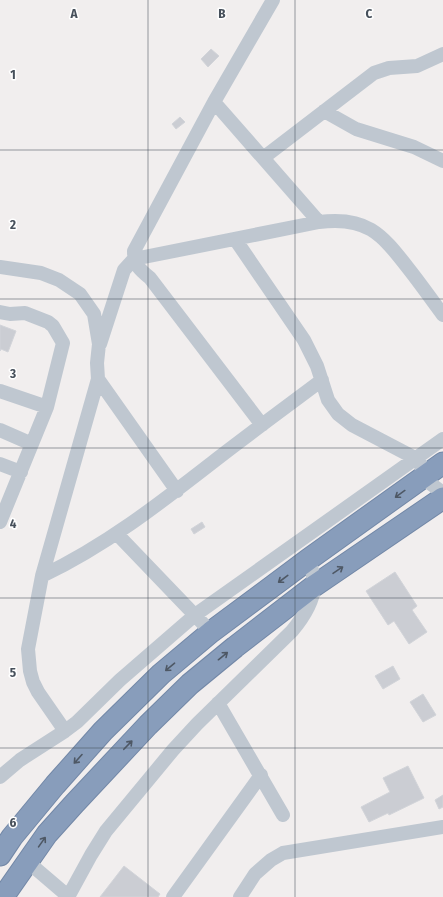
<svg xmlns="http://www.w3.org/2000/svg" width="443" height="897" viewBox="0 0 443 897" font-family="'Fira Sans Condensed',sans-serif">
<style>
.building{fill:#cbcdd3;stroke:#d2d4d9}
.lines{fill:none;stroke-linecap:round;stroke-linejoin:round}
.highway-casing{stroke:#7388a7;stroke-width:23}
.minor{stroke:#bfc7d0;stroke-width:14}
.highway{stroke:#889dbb;stroke-width:21}
.oneway{stroke:#4e5865}
.grid{fill:none;stroke:#47505b;stroke-width:1;stroke-opacity:0.55}
.grid-label{font-size:13px;text-anchor:middle;font-weight:bold;fill:#47505b;stroke:#fff;stroke-width:3;stroke-linejoin:round;paint-order:stroke}
</style>
<rect width="100%" height="100%" fill="#f1eeee"/>
<path class="building" d="M211,49L219,56L208,67L201,59Z
M180,117L185,122L176,129L172,124Z
M0,325L16,331L8,352L1,349L0,351Z
M202,522L205,527L194,534L191,529Z
M395,572L417,606L412,610L427,632L409,644L394,621L388,625L366,591Z
M393,666L400,679L383,689L375,676Z
M423,694L436,715L423,722L410,702Z
M408,766L424,798L389,815L388,813L369,822L361,807L390,792L383,778Z
M443,795V807L439,809L435,800Z
M124,866L160,894L158,897H100Z"/>
<g class="lines">
<g class="highway-casing">
<path id="highway" d="M0,855L12,837L55,785L103,731L161,674L211,632L309,559L443,463
M3,897L47,834L74,804L148,725L190,684L235,647L314,586L443,498"/>
</g>
<path class="minor" d="M214,102L319,222
M324,111L356,129L414,147L443,161
M263,158L374,73L389,68L417,66L443,54
M235,239L304,340L317,366L328,400L338,414L352,425L415,458L421,465L423,478L443,493
M0,267L41,273L59,280L80,294L94,314L99,344L97,363L98,379L42,576L28,649L30,671L33,682L38,692L65,731
M0,312L10,314L25,313L48,322L53,326L63,343L47,407L0,522
M100,344L124,270L134,259L319,222C366,216 381,233 408,268C420,283 431,299 443,315
M98,379L177,491
M0,391L47,407
M262,425L150,278C140,270 134,265 134,251L214,102L273,0
M0,430L32,444
M0,464L21,472
M117,534L211,632
M42,576C105,546 159,504 213,462C249,434 286,407 322,380
M218,703L283,815
M0,777L20,760L65,731L77,722L120,680L195,615L443,439
M28,862L69,897
M68,897L91,855L106,831L173,750L197,724L292,631C302,619 313,603 314,587C315,578 311,568 309,559
M173,897L261,775
M240,897L255,874L271,860L283,853L443,827"/>
<use href="#highway" class="highway"/>
</g>
<defs><path id="oneway-shaft" d="M-6 0H5M1.5-3L5.5 0L1.5 3" fill="none" stroke-width="1.6" stroke-linecap="round" stroke-linejoin="round"/></defs>
<g class="oneway">
<use href="#oneway-shaft" transform="translate(400 494) rotate(144)"/>
<use href="#oneway-shaft" transform="translate(338 570) rotate(-34)"/>
<use href="#oneway-shaft" transform="translate(283 579) rotate(143)"/>
<use href="#oneway-shaft" transform="translate(223 656) rotate(-39)"/>
<use href="#oneway-shaft" transform="translate(170 667) rotate(140)"/>
<use href="#oneway-shaft" transform="translate(128 745) rotate(-46)"/>
<use href="#oneway-shaft" transform="translate(78 759) rotate(132)"/>
<use href="#oneway-shaft" transform="translate(42 842) rotate(-55)"/>
</g>
<path class="grid" d="M148,0V897M295,0V897M0,150H443M0,299H443M0,448H443M0,598H443M0,748H443"/>
<g class="grid-label">
<text x="74" y="18">A</text>
<text x="222" y="18">B</text>
<text x="369" y="18">C</text>
<text x="13" y="79">1</text>
<text x="13" y="229">2</text>
<text x="13" y="378">3</text>
<text x="13" y="528">4</text>
<text x="13" y="677">5</text>
<text x="13" y="827">6</text>
</g>
</svg>
